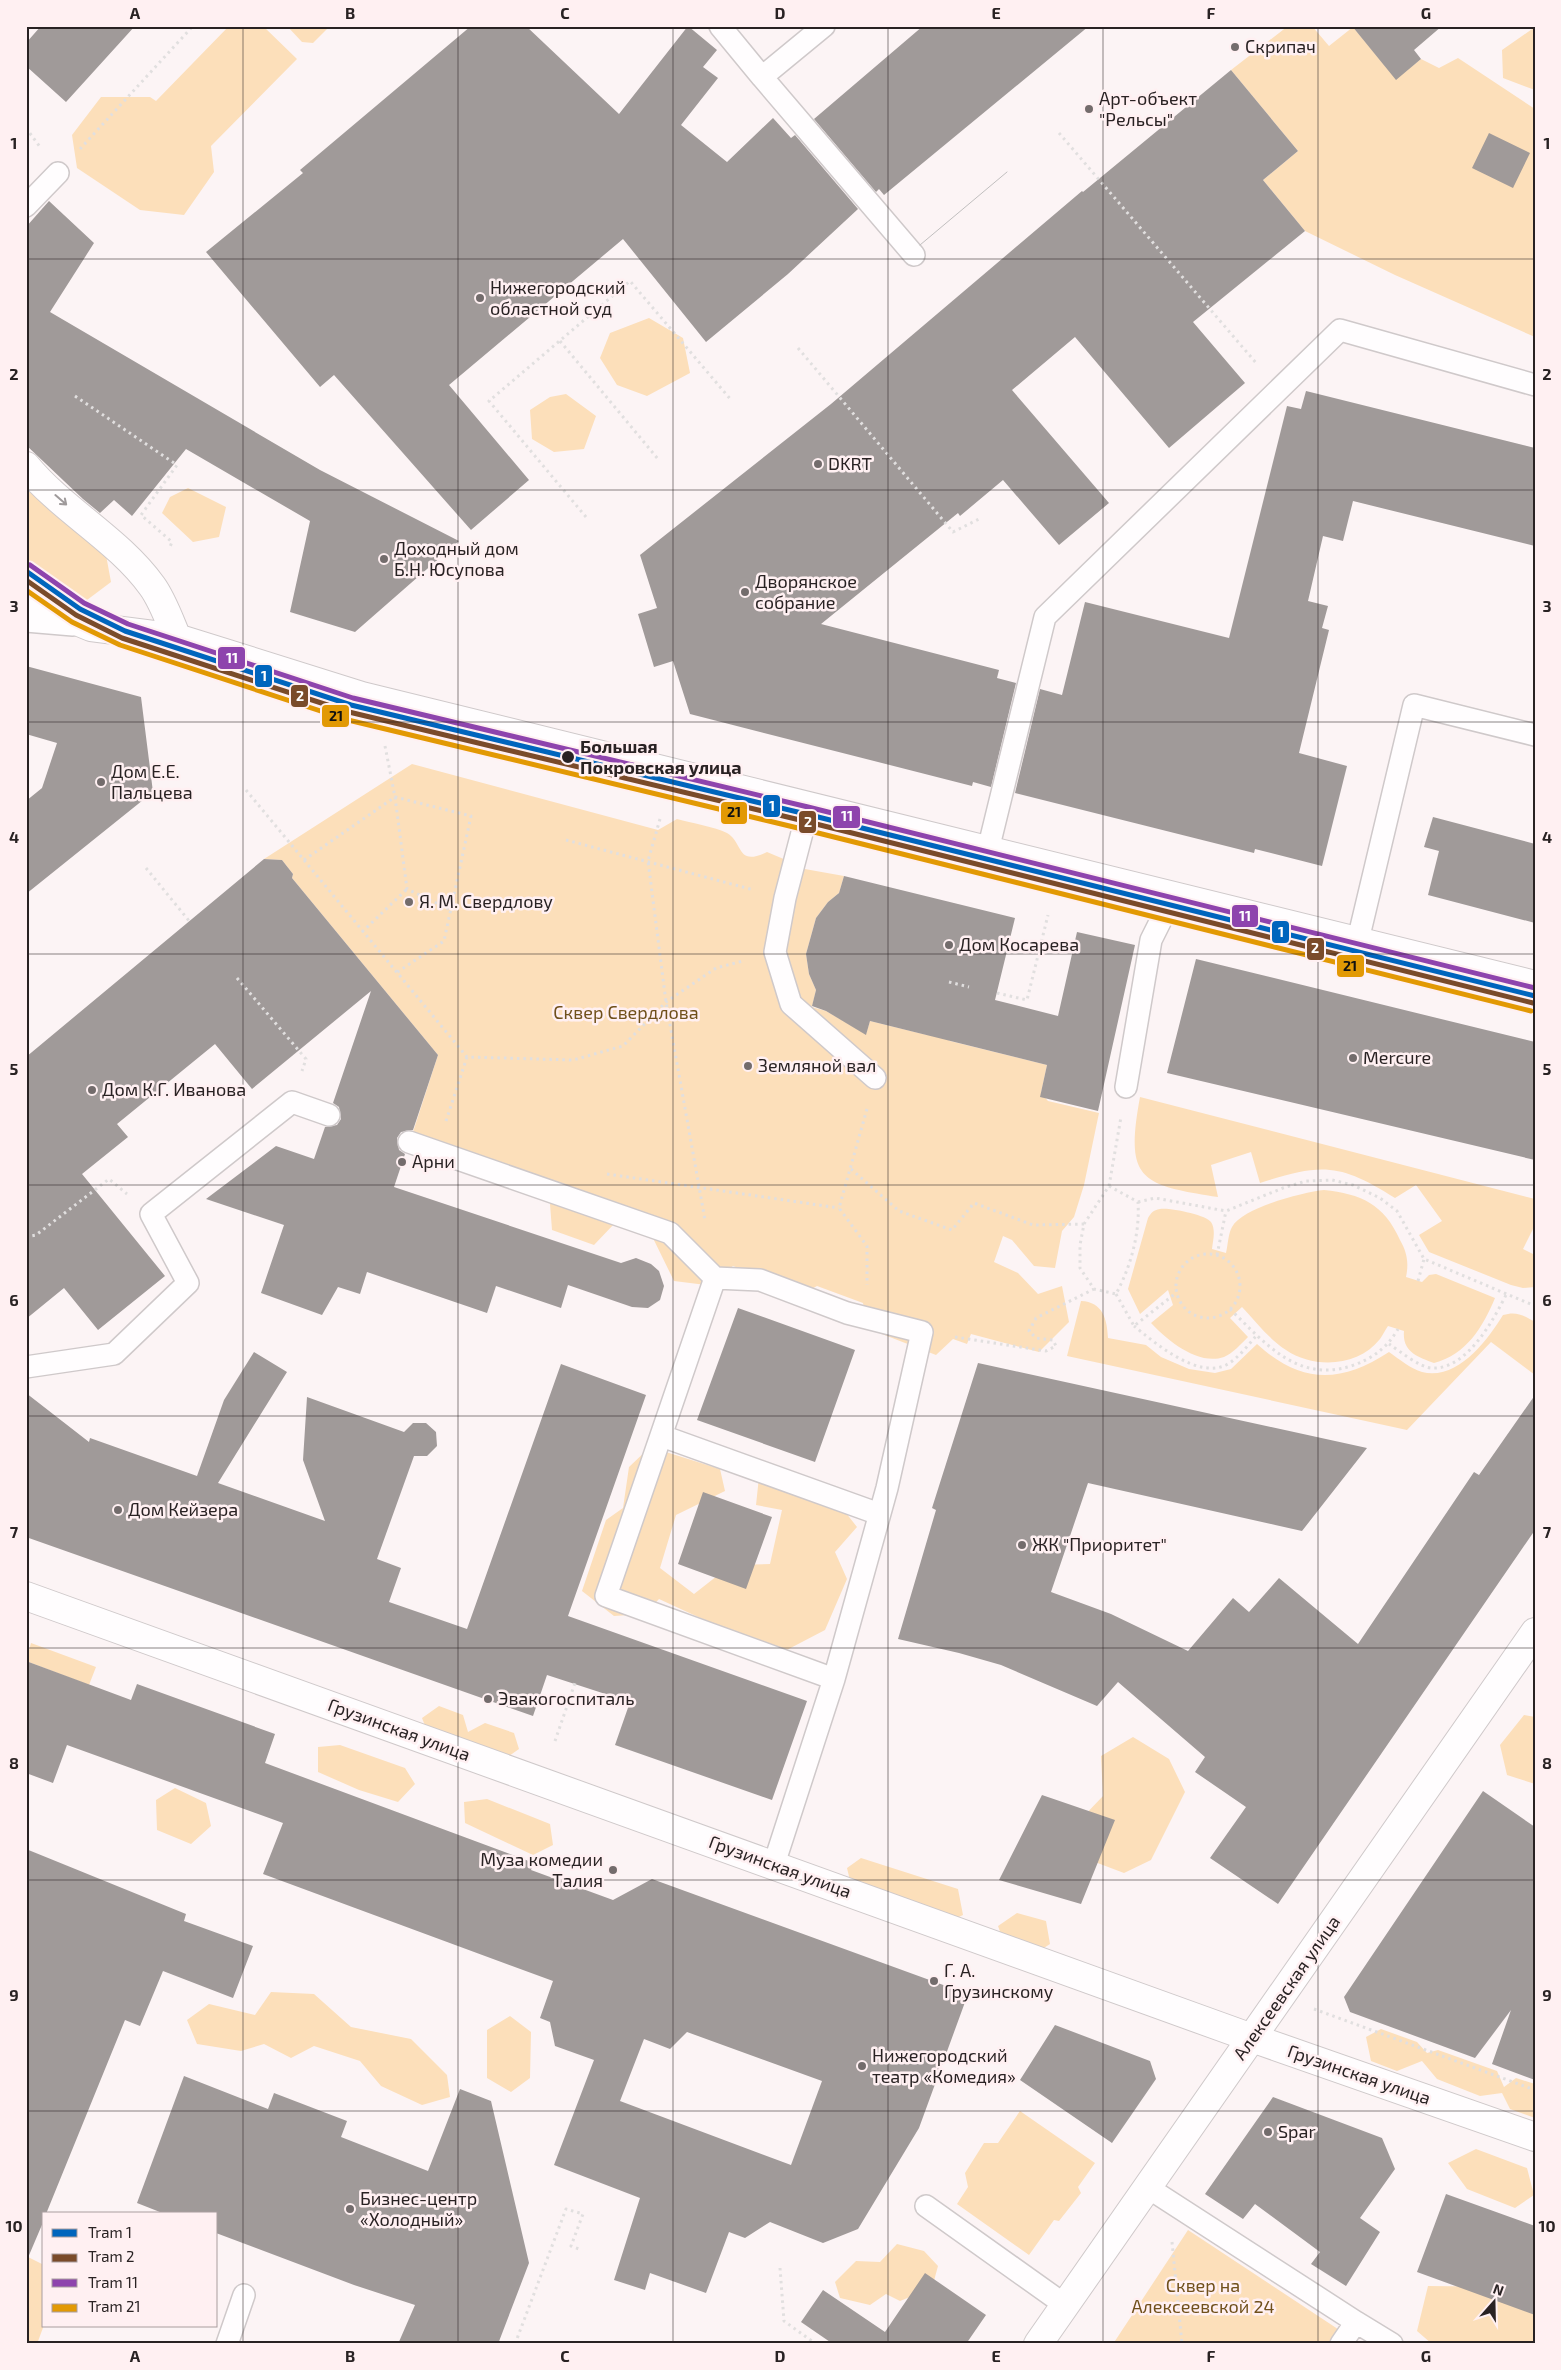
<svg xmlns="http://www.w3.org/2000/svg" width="1561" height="2370" viewBox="0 0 1561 2370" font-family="'Exo 2',sans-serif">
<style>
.green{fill:#fcdfba}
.building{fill:#a09a99;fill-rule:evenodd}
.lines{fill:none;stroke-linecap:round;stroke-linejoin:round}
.service-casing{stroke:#cfc9ca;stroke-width:24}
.minor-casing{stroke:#cfc9ca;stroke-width:30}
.tertiary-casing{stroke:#cfc9ca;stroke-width:30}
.path{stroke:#e1dfdf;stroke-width:3;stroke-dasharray:2.5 4;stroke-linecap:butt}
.service{stroke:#fffdfe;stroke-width:21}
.minor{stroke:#fffdfe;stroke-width:28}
.tertiary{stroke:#fffdfe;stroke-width:28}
.tram{stroke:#c1bfbf;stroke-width:1}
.tram-1-casing{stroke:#fff0f2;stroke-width:9}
.tram-2-casing{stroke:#fff0f2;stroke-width:9}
.tram-3-casing{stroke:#fff0f2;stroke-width:9}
.tram-4-casing{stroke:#fff0f2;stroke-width:9}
.tram-1{stroke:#0065bd;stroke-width:5}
.tram-2{stroke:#7a4b2a;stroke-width:5}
.tram-3{stroke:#8e44ad;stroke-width:5}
.tram-4{stroke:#e29904;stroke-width:5}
.oneway{stroke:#9f9a9b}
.grid{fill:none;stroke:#292223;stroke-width:1;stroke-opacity:0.55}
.poi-dot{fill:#736c6c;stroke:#fff0f2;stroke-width:2}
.stop-dot{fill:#292223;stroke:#fff0f2;stroke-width:2}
.labels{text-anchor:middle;stroke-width:5;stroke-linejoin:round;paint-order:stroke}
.poi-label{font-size:18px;fill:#292223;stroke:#fff0f2;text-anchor:start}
.stop-label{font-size:18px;font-weight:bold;fill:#292223;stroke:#fff0f2;text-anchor:start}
.park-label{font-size:18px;fill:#70501b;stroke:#fff0f2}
.street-label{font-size:18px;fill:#292223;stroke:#fff0f2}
.line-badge{stroke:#fff0f2;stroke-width:2}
.badge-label{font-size:14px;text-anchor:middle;font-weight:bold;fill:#fff}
.pale-badge-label{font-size:14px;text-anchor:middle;font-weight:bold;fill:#111}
.neatline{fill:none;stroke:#292223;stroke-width:2}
.grid-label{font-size:16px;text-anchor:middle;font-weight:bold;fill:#292223}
</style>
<rect width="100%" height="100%" fill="#fcf4f5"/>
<path class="green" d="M229,26H263L297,59L211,146L214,172L184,215L140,210L77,168L72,135L101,97H150L156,101Z
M287,26H330L313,43L302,42Z
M1288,26H1312L1329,46L1353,27L1396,79L1421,59L1439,68L1458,58L1535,109V337L1395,275L1305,231L1263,180L1298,151L1231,70Z
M1535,27V90L1503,78L1502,50Z
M649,318L683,338L690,373L647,396L617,385L600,358L610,333Z
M566,394L596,416L584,449L554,452L532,439L530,410L550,397Z
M188,488L226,507L219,537L193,542L162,513L170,497Z
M26,489L106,555L111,582L87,600C66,596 44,589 26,577Z
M412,764L658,830L677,819C691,823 715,827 727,833C744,843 736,867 767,852L786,860L788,866L844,876L839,893L828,902L816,918L806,954L809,974L816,990L812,1007L826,1011L866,1034L870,1021L927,1035L938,1033L950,1041L1047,1065L1041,1093L1048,1101L1099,1113L1084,1185L1074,1217L1062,1231L1055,1268L1034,1266L1012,1240L1003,1236L994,1262L1018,1273L1038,1294L1062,1286L1069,1322L1039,1352L971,1334L967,1344L953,1339L936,1355L869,1329L863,1303L817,1286L806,1292L733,1266L706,1285L674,1281L650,1232L614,1224L594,1245L552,1230L550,1204L571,1191L412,1135L438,1055L292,878L293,874L282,860L264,859Z
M1140,1097L1535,1199V1225L1523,1249L1535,1255V1287L1523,1288L1511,1285L1429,1252L1419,1235L1442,1221L1416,1185L1395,1198C1340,1163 1321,1163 1260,1183L1251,1152L1211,1165L1218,1197C1139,1185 1125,1179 1140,1097Z
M1324,1190C1361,1194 1384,1204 1400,1240C1407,1252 1409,1263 1406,1277L1422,1282L1429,1275L1436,1274L1495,1298C1483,1327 1466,1355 1434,1363C1418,1357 1402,1352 1404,1331L1388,1326C1385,1330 1383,1335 1380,1339C1358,1367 1314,1369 1286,1350C1269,1339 1256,1322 1242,1307L1230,1318L1248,1337C1241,1344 1233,1353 1224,1357C1198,1366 1167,1340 1151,1323L1173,1305L1168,1290L1140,1314L1128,1289L1148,1218C1151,1213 1153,1210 1160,1209C1168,1207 1207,1215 1211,1222C1216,1230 1213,1240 1212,1249L1226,1253C1228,1245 1228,1234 1232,1227C1242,1208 1303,1192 1324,1190Z
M1081,1301C1103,1302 1107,1319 1108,1338L1146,1345L1161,1357L1189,1369L1215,1373L1231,1369L1257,1344C1301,1384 1340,1384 1389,1352C1399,1359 1411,1369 1422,1372C1457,1381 1487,1341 1503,1315C1516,1311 1523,1315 1535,1322L1533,1337L1535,1339V1375L1491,1342L1407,1430L1067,1356Z
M650,1447L720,1469L725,1491L676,1515L660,1568L694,1594L731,1565L770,1564L782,1510L756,1505L759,1477L824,1485L857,1527L835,1552L847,1579L825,1630L779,1654L659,1599L645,1614L614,1616L582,1591L606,1520L623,1508L629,1467Z
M31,1643L96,1667L89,1685L26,1661Z
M439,1706L463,1715L468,1732L485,1723L514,1733L519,1749L502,1761L476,1752L466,1739L450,1745L429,1736L422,1718Z
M1524,1715L1535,1717V1784L1507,1775L1500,1745Z
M1133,1737L1169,1759L1185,1792L1151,1860L1124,1873L1087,1859L1080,1820L1103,1796L1101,1756Z
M340,1745L405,1768L415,1784L398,1802L359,1790L318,1772V1747Z
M175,1788L206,1803L211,1826L191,1844L157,1830L156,1800Z
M487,1799L550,1824L553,1845L533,1855L465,1823L464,1802Z
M861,1858L958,1889L963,1915L936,1928L852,1889L847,1868Z
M1017,1913L1046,1921L1050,1944L1033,1955L1004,1943L998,1926Z
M271,1992L314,1994L351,2027L411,2039L447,2075L450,2097L422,2105L381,2086L360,2061L314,2046L291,2058L264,2044L241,2051L197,2044L187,2020L209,2004L255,2015Z
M510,2016L531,2032L530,2078L511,2092L487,2078V2030Z
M1381,2029L1417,2042L1427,2053L1438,2050L1497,2071L1504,2087L1516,2078L1535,2084V2118L1510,2109L1502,2093L1480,2096L1437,2079L1422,2061L1397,2071L1371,2061L1366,2037Z
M1020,2111L1095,2163L1078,2187L1081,2193L1059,2221L1054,2220L1029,2255L957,2204L968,2187L965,2173L984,2143H998Z
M1476,2149L1527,2168L1534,2195L1515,2208L1467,2189L1448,2163Z
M1188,2230L1359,2343L1113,2344Z
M897,2244L924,2251L938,2266L932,2288L900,2301L886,2294L870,2305L840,2298L835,2282L856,2261L880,2262Z
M26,2256L44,2265V2325L37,2344H26Z
M1428,2286L1517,2287L1535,2311V2344H1432L1417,2331Z"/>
<path class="building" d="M41,26H135L66,102L26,66V43Z
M471,26H526L619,114L688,26L717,50L703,67L718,78L681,125L727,162L773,118L791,138L795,135L858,209L788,274L706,342L623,239L449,385L529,480L471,530L334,375L320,387L206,252L303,173L300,170Z
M923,26H1089L884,195L879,189L876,192L814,119Z
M1352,26H1442L1414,50L1421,59L1396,80Z
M1231,70L1298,151L1263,180L1305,231L1193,322L1245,383L1169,448L1075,337L1012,390L1109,503L1059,545L1003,480L960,516L958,513L821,624L999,670L997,678L1016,683L991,787L973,782L972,786L690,714L673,661L654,667L638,614L657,608L640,555L831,404L1082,191L1083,192Z
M1489,133L1530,153L1513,188L1472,168Z
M49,201L94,243L50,312L320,470L459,541L355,632L290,612L310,521L186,449L132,516L114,500L100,513L83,499L26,445V227Z
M1306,391L1535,448V546L1353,501L1343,541L1323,536L1308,601L1328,606L1322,628L1329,630L1299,753L1347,766L1322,866L1255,849L1254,853L1015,793L1040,689L1062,695L1085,602L1229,638L1287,406L1301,409Z
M26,666L141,697L153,792L26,894V801L42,788L57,743L26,734Z
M1433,817L1535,844V923L1428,895L1439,851L1424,847Z
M264,859L282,860L293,874L292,878L438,1055L413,1130L401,1132L397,1138L399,1150L405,1154L394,1187L621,1263L636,1258L651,1264L659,1271L664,1286L660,1300L648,1308L632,1307L568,1285L561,1308L496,1286L487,1313L367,1272L360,1294L338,1287L322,1315L261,1293L284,1225L206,1199L276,1146L314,1159L325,1127L337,1125L341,1119L339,1107L333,1103L371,991L252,1089L215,1044L117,1124L128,1137L82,1174L165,1276L98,1330L64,1288L26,1319V1057Z
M844,876L1015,918L995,1000L1058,1016L1077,932L1135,945L1098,1111L1040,1097L1047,1065L870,1021L866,1035L826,1011L812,1006L816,990L809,974L806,954L816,918L828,902L839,893Z
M1196,959L1535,1042V1160L1167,1073Z
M738,1308L855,1350L815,1462L697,1420Z
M254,1352L287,1372L218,1483L325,1521L303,1460L307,1397L404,1432L413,1423H426L436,1432L437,1446L427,1456H414L377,1559L401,1568L389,1602L467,1629L561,1364L646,1395L568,1616L807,1701L772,1800L615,1745L630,1702L547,1675L533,1716L26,1537V1393L89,1442L90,1438L197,1476L224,1400Z
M978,1363L1367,1448L1302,1531L1088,1483L1051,1592L1111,1614L1188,1651L1233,1598L1249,1612L1279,1578L1358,1644L1474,1472L1479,1475L1535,1395V1530L1278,1904L1210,1858L1246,1807L1195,1772L1205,1757L1118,1682L1097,1706L1001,1665L959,1653L898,1639L936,1510L932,1508Z
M703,1492L772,1517L746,1589L678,1564Z
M26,1661L131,1700L137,1684L275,1734L265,1763L534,1863L531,1870L613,1900L652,1879L968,1994L919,2128L858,2229L823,2243L770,2222L745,2238L729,2232L706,2293L650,2273L645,2290L614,2280L640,2198L554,2165L594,2060L555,2046L550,2022L540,2018L553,1981L263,1874L283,1823L67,1745L53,1783L26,1773ZM687,2032L822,2081L791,2165L620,2101L644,2039L670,2049Z
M1483,1791L1535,1827V2080L1492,2064L1511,2010L1475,2058L1350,2012L1344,1997Z
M1042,1795L1115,1820L1081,1904L999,1880Z
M26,1849L186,1914L184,1921L253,1946L233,1998L163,1971L140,2026L125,2020L46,2214H44V2220L27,2260Z
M1055,2025L1150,2061L1156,2079L1112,2143L1020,2080Z
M184,2076L268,2109L274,2093L347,2121L341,2137L428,2171L460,2089L491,2101L529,2263L498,2344H398L415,2305L354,2285L216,2233V2214H165L137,2203Z
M1273,2097L1382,2138L1395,2169L1360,2218L1380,2232L1346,2286L1311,2264L1320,2252L1255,2204L1243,2219L1205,2194Z
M1446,2194L1535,2226V2315L1417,2272Z
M925,2273L986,2315L966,2344H833L801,2322L823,2290L885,2332Z"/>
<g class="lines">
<g class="service-casing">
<path id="service" d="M720,26L762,77
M824,26L762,77L914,255
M26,206L58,173
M26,621L73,625
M809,806L785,898L775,952L791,1004L875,1078
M988,850L1045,617L1340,330L1535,385
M1358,940L1414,705L1535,735
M1126,1087L1151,940L1169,904L1171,895
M409,1142L670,1233L715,1278L760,1280L847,1313L922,1332L887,1488L834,1679L774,1864
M715,1278L606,1596L834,1679
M26,1367L114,1354L188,1283L151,1214L292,1102L329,1115
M662,1436L879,1514
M1147,2187L1356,2322L1341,2344
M926,2206L1065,2305
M1356,2322L1392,2344
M227,2344L244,2295"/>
</g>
<g class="minor-casing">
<path id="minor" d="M26,466C63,511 118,539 152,586C163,601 170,622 177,638
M26,600L91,627L177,638L362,696L1535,985
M26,1596L1252,2038L1535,2137"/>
</g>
<g class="tertiary-casing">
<path id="tertiary" d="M1038,2344L1535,1632"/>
</g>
<path class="path" d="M26,128L40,147
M1059,133L1257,364
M80,149L193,26
M560,341L658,459
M798,348L953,532L979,519
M75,396L177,465L141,515L172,542L169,549
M586,517L489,401L630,281L732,401
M385,746L395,797L407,889L451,910
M246,790L467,1057L573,1060L623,1046L666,1002L716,968L743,961
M660,819L648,861L666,1002L705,1220
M566,840L754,890
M304,860L395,797L471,816L444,941L396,973
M146,868L190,922
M362,932L407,889
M237,978L306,1059L302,1071
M949,982L969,987
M997,993L1027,1000L1048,915
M867,1109L839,1208L867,1246V1285
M446,1121L467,1057
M851,1169L899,1211L952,1230L974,1203L1033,1225L1084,1224
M607,1174L839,1208
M1109,1186L1138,1202C1140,1233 1131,1266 1116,1294L1094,1289L1080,1268V1245L1084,1224L1109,1186L1121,1117
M1138,1202L1155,1198L1226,1211L1283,1188L1306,1181L1332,1180L1353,1185L1380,1198L1397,1211L1424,1259L1535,1306
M26,1237L36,1235L109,1179L127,1194
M1176 1286a32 32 0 1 1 64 0a32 32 0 1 1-64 0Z
M1217,1255L1226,1211
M1418,1281L1424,1259
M1116,1294L1134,1326L1176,1293
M1230,1309C1265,1343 1297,1383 1351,1366C1372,1359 1387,1348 1398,1329
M1134,1326C1155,1343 1197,1379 1226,1365C1238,1359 1248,1345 1257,1335
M955,1337L1046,1351L1056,1346L1053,1340L1036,1338L1029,1331L1036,1318L1094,1289
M1389,1344C1400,1351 1420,1368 1432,1368C1467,1370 1494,1319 1507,1293
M555,1741L575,1683
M1314,2009L1535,2090
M1172,2242L1182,2344
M780,2268L784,2321L816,2344
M515,2344L566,2209L583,2214L571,2246L579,2249"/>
<use href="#service" class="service"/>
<use href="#minor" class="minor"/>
<use href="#tertiary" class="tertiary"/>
<path class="tram" d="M920,245L1007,172"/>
<g class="tram-1-casing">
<path id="tram-1" d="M26,571L80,609L125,631L351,705L806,814L1535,996"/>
</g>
<g class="tram-2-casing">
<path id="tram-2" d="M26,580L76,615L122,638L349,712L804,821L1533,1003"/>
</g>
<g class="tram-3-casing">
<path id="tram-3" d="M30,565L84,603L128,624L353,698L808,807L1535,988"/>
</g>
<g class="tram-4-casing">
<path id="tram-4" d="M26,590L72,622L120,645L348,720L802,829L1531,1011"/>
</g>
<use href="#tram-1" class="tram-1"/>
<use href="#tram-2" class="tram-2"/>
<use href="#tram-3" class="tram-3"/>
<use href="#tram-4" class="tram-4"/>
</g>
<defs><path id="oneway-shaft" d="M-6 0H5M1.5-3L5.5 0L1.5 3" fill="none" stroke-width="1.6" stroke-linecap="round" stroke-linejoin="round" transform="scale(1.25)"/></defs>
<use class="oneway" href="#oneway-shaft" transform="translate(61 500) rotate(41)"/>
<path class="grid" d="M243,26V2344M458,26V2344M673,26V2344M888,26V2344M1103,26V2344M1318,26V2344M26,259H1535M26,490H1535M26,722H1535M26,954H1535M26,1185H1535M26,1416H1535M26,1648H1535M26,1880H1535M26,2111H1535"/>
<g class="poi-dot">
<circle cx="1235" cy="47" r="5"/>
<circle cx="1089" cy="109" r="5"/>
<circle cx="480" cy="298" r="5"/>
<circle cx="818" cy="464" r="5"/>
<circle cx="384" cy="559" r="5"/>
<circle cx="745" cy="592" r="5"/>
<circle cx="101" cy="782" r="5"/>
<circle cx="409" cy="902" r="5"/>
<circle cx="949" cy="945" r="5"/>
<circle cx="1353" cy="1058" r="5"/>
<circle cx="748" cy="1066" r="5"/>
<circle cx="92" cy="1090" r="5"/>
<circle cx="402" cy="1162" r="5"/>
<circle cx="118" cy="1510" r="5"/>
<circle cx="1022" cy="1545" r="5"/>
<circle cx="488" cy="1699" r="5"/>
<circle cx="613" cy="1870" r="5"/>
<circle cx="934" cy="1981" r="5"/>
<circle cx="862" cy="2066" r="5"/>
<circle cx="1268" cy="2132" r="5"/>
<circle cx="350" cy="2209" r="5"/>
</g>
<circle class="stop-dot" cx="568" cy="757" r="7"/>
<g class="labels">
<g class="poi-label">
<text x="1245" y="53">Скрипач</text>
<text x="1099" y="105">Арт-объект<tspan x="1099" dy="21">"Рельсы"</tspan></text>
<text x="490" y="294">Нижегородский<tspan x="490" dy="21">областной суд</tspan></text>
<text x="828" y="470">DKRT</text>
<text x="394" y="555">Доходный дом<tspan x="394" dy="21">Б.Н. Юсупова</tspan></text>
<text x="755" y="588">Дворянское<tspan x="755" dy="21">собрание</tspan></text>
<text x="111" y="778">Дом Е.Е.<tspan x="111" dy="21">Пальцева</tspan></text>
<text x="419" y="908">Я. М. Свердлову</text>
<text x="959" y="951">Дом Косарева</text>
<text x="1363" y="1064">Mercure</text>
<text x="758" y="1072">Земляной вал</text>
<text x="102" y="1096">Дом К.Г. Иванова</text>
<text x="412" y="1168">Арни</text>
<text x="128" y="1516">Дом Кейзера</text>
<text x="1032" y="1551">ЖК "Приоритет"</text>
<text x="498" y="1705">Эвакогоспиталь</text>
<text x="603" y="1866" text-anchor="end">Муза комедии<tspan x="603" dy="21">Талия</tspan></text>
<text x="944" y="1977">Г. А.<tspan x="944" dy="21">Грузинскому</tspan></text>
<text x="872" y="2062">Нижегородский<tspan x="872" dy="21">театр «Комедия»</tspan></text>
<text x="1278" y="2138">Spar</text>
<text x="360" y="2205">Бизнес-центр<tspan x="360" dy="21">«Холодный»</tspan></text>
</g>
<g class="stop-label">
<text x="580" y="753">Большая<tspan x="580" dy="21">Покровская улица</tspan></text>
</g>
<g class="park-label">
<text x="626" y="1019">Сквер Свердлова</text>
<text x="1203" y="2292">Сквер на<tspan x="1203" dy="21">Алексеевской 24</tspan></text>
</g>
<g class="street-label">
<text transform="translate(399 1730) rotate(20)" y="6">Грузинская улица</text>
<text transform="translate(780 1867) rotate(20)" y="6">Грузинская улица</text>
<text transform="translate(1287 1988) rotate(-55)" y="6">Алексеевская улица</text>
<text transform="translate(1359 2075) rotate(19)" y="6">Грузинская улица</text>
</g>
</g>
<g class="line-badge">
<rect x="217" y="646" width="29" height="24" rx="5" fill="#8e44ad"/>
<rect x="254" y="664" width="19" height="24" rx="5" fill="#0065bd"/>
<rect x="290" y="684" width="19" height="24" rx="5" fill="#7a4b2a"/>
<rect x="321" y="704" width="29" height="24" rx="5" fill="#e29904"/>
<rect x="762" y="794" width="19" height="24" rx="5" fill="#0065bd"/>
<rect x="720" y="801" width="28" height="24" rx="5" fill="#e29904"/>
<rect x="832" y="805" width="29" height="24" rx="5" fill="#8e44ad"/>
<rect x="798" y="810" width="19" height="24" rx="5" fill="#7a4b2a"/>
<rect x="1231" y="904" width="28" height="24" rx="5" fill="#8e44ad"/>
<rect x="1271" y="920" width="19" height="24" rx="5" fill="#0065bd"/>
<rect x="1306" y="937" width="19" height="24" rx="5" fill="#7a4b2a"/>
<rect x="1336" y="954" width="29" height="24" rx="5" fill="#e29904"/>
</g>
<g class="badge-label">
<text x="232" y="663">11</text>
<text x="264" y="681">1</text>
<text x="300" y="701">2</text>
<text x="772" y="811">1</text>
<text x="847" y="821">11</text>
<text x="808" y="827">2</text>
<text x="1245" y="921">11</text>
<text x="1281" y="937">1</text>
<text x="1315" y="953">2</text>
</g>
<g class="pale-badge-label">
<text x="336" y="721">21</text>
<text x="734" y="817">21</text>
<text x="1350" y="971">21</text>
</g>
<rect width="1561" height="2370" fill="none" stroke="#fff0f2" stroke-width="55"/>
<rect x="42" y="2212" width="175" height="115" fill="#fff0f2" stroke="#a99e9f"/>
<rect x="52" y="2229" width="25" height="8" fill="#0065bd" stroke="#a99e9f"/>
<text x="88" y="2238" font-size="15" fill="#292223">Tram 1</text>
<rect x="52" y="2254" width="25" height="8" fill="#7a4b2a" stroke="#a99e9f"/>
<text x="88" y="2262" font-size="15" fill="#292223">Tram 2</text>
<rect x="52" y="2279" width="25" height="8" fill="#8e44ad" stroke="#a99e9f"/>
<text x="88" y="2288" font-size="15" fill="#292223">Tram 11</text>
<rect x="52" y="2304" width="25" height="8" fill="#e29904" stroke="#a99e9f"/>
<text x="88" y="2312" font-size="15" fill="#292223">Tram 21</text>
<g transform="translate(1494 2302) rotate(20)" stroke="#fff0f2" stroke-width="4" paint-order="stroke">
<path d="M0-4L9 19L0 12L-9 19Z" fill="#292223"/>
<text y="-8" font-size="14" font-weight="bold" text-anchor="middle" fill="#292223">N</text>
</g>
<rect x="28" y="28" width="1506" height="2314" class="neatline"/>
<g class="grid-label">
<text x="135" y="19">A</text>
<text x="350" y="19">B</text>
<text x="565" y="19">C</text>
<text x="780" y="19">D</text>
<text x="996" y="19">E</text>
<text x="1211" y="19">F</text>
<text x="1426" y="19">G</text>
<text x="14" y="149">1</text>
<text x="1547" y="149">1</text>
<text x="14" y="380">2</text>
<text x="1547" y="380">2</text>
<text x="14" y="612">3</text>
<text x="1547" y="612">3</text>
<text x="14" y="843">4</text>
<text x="1547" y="843">4</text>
<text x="14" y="1075">5</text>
<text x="1547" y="1075">5</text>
<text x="14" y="1306">6</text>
<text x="1547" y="1306">6</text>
<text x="14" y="1538">7</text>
<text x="1547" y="1538">7</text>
<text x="14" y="1769">8</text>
<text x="1547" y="1769">8</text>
<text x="14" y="2001">9</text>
<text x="1547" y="2001">9</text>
<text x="14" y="2232">10</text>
<text x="1547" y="2232">10</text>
<text x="135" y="2362">A</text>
<text x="350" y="2362">B</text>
<text x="565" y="2362">C</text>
<text x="780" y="2362">D</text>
<text x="996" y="2362">E</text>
<text x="1211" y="2362">F</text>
<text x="1426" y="2362">G</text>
</g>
</svg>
